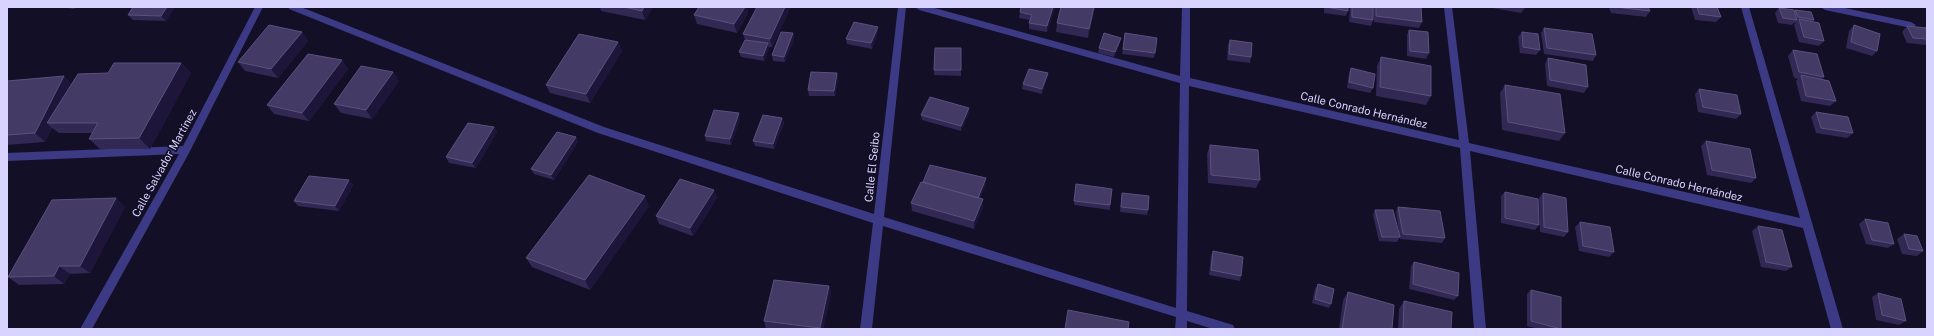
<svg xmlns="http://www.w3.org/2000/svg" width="1934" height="336" viewBox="0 0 1934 336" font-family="'Public Sans',sans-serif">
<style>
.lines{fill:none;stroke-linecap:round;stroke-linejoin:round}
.minor{fill:#3d3a85;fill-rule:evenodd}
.wall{fill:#312854}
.shaded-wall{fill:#1d163a}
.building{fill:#433a66;stroke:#5a527e}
.labels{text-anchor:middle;stroke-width:3.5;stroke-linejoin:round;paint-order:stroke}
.street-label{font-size:11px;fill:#d9d4ff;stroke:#130f26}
</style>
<rect width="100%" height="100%" fill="#130f26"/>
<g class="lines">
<path class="minor" d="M255,7H263L189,153L92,329H80L179,154L7,161V153L183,146Z
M288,7H301L604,127L874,214L898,7H906L884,217L1176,308L1180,83L919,10L915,7H931L1180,76L1182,7H1190V78L1459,140L1444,7H1452L1469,143L1800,218L1741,7H1749L1843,329H1831L1803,228L1470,151L1486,329H1474L1460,148L1189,86L1187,311L1233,325L1235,329H1213L1187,321V329H1175L1176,317L883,226L872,329H860L873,223L598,133L289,9Z
M1821,7H1840L1911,22L1916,25L1911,28L1825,10Z"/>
</g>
<path class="wall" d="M60,7H76L74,9Z
M175,7L166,21L133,20L128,15Z
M600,7H653L645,20L601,11Z
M699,7H747L748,13L737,33L697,24L694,15Z
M757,7H791L772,47H769V49L764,61L741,57L739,52L745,40L743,34Z
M1021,7H1055L1047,32L1029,29V23L1030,20L1019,18L1020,12Z
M1061,7H1095L1088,38L1056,32L1057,23Z
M1324,7H1348V11L1346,16L1324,13Z
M1350,7H1373V20L1371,26L1349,22Z
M1373,7H1421L1422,22L1419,28L1374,22Z
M1487,7H1525V8L1521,13Z
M1609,7H1648L1650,11L1646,17L1611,13Z
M1691,7H1717L1721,17L1716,22L1695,20Z
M1779,8L1794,11L1795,10L1814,20L1812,22L1824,41L1819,46L1799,42L1794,25L1796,23H1794L1792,25L1778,23L1775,13Z
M1854,25L1877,51L1872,56L1846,48L1849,31Z
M1907,26L1927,28V45L1907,43L1902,32Z
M878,27V32L872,49L847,44L846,39Z
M1544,28L1596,55L1593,61L1544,54L1541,33Z
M1409,30L1429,53L1426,59L1407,56V35Z
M302,32L308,41L278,78L245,71L238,62Z
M1522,32L1540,50L1536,55L1520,53L1518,37Z
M793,33L794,39L785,62L773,61L772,55Z
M1125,33L1155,53L1154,58L1122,54Z
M1230,40L1251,57L1250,63L1227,60L1228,45Z
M618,42L622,51L590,103L550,93L546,85Z
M1120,43L1114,57L1098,53L1099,48Z
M961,48V76L934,75V70Z
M1793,50L1824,77L1822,79L1836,101L1830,106L1801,101L1796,81L1798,79L1794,78L1788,56Z
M1381,57L1431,96L1426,105L1376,96L1377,66Z
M1548,58L1588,87L1584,93L1547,86L1545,64Z
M342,60L348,69L309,121L274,114L267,105Z
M181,63L191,73L150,149H100L89,139L92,133H59L52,128L45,142L7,145V81L72,84L108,73Z
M1351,68L1373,88L1370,93L1347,88L1349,73Z
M393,72L399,81L372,119L341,113L334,104Z
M837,73L838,78L835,96H809L808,90Z
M1048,73L1047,78L1042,94L1022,89L1023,84Z
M1505,85L1565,133L1559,141L1502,130L1500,93Z
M1699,89L1741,114L1736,119L1698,112L1695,94Z
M969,108V113L961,131L922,120L921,115Z
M1816,112L1853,133L1847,138L1816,133L1811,117Z
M740,118L731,145L706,141L705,136Z
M782,118L784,123L774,149L755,146L753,141Z
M494,127L497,132L476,168L449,163L446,157Z
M576,137L578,142L554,180L534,174L531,169Z
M1706,141L1756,178L1751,183L1707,175L1701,146Z
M1210,145L1260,180L1256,188L1208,183L1207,154Z
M986,178V183L980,198L983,199V207L974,229L912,211L911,203L923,182Z
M349,180L353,185L339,211L298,206L294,201Z
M1076,184L1110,205V210L1074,205Z
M714,190L717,198L693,236L659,224L656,216Z
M1505,192L1539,225L1535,230L1501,223V196Z
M1122,193L1148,210L1147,215L1120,212Z
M1543,193L1568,232L1564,237L1540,232L1539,198Z
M649,206L590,290L532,267L526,258Z
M125,207L90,273L70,274L64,284L19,285L8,277Z
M1398,207L1445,238L1442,243L1400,239V237L1397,242L1379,241L1373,215L1375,210L1399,231L1396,212Z
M1865,219L1894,244L1888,248L1866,244L1859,224Z
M1580,222L1614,252L1609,257L1579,251L1575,227Z
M1758,226L1792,267L1786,271L1761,267L1752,231Z
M1904,234L1923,251L1917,256L1902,254L1897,239Z
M1213,251L1241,276L1240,281L1209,275L1211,256Z
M1414,262L1458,296L1454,300L1409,289L1411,266Z
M1318,284L1331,304L1329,308L1312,303L1315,289Z
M829,286L831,294L823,329H766L764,321Z
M1531,290L1561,329H1539L1527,326V294Z
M1348,292L1392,329H1339L1343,300Z
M1878,293L1906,321L1899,325L1876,320L1872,297Z
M1404,301L1451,329H1398L1399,309Z"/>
<path class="shaded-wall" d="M167,7H175L166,21L161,16Z
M644,7H653L645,20L642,11Z
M745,7H747L748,13L737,33L734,24Z
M785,7H791L772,47L770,39Z
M1053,7H1055L1047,32V26Z
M1094,7H1095L1088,38L1089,29Z
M878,27V32L872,49L871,43Z
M302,32L308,41L278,78L271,69Z
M793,33L794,39L785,62L784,57Z
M1121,38L1120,43L1114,57L1115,52Z
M618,42L622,51L590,103L586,94Z
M768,43L769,49L764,61L763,56Z
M342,60L348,69L309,121L302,113Z
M181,63L191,73L150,149L139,138Z
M393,72L399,81L372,119L366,110Z
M837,73L838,78L835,96L834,91Z
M1048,73L1047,78L1042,94V89Z
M64,76L73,85L47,123L52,128L45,142L35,133Z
M969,108V113L961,131V126Z
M739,113L740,118L731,145L730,139Z
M782,118L784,123L774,149L773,144Z
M494,127L497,132L476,168L472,163Z
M576,137L578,142L554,180L551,175Z
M986,178V183L978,203V198Z
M349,180L353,185L339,211L335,206Z
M714,190L717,198L693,236L690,228Z
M645,196L649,206L590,290L585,280Z
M116,198L125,207L90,273L80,266Z
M983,199V207L974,229V221Z
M59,266L70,274L64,284L54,276Z
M829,286L831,294L823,329H821L820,328Z"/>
<path class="building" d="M133,7H167L161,16L128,15Z
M624,7H644L642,11Z
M699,7H745L734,24L694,15Z
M757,7H785L770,39L743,34Z
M1021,7H1053L1047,26L1029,23L1032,15L1020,12Z
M1061,7H1094L1089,29L1057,23Z
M1326,7H1348V11Z
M1352,7H1373V20L1352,17Z
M1376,7H1421L1422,22L1376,16Z
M1615,7H1648L1650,11Z
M1697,7H1717L1721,17L1699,14Z
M1779,8L1794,10L1797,20L1783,18Z
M1795,10L1811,12L1814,20L1798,17Z
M1799,19L1819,23L1824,41L1804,37Z
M854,22L878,27L871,43L846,39Z
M269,25L302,32L271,69L238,62Z
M1854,25L1880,34L1877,51L1851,42Z
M1907,26L1927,28V39L1913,38Z
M1544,28L1592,34L1596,55L1547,48Z
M1409,30L1428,32L1429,53L1410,51Z
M781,32L793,33L784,57L772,55Z
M1522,32L1538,34L1540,50L1523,47Z
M1104,33L1121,38L1115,52L1099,48Z
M1125,33L1157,38L1155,53L1123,49Z
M579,34L618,42L586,94L546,85Z
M745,40L768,43L763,56L739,52Z
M1230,40L1252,43L1251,57L1229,54Z
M935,48H961V70H934Z
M1793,50L1817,54L1824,77L1799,72Z
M308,54L342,60L302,113L267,105Z
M1381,57L1431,66V96L1380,87Z
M1548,58L1586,65L1588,87L1550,80Z
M114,63H181L139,138L89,139L98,123H47L78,74L108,73Z
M361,66L393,72L366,110L334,104Z
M1351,68L1375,74L1373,88L1349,82Z
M1029,69L1048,73L1042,89L1023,84Z
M811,72L837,73L834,91L808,90Z
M1801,75L1829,81L1836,101L1806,96Z
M64,76L35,133L7,135V81Z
M1505,85L1560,94L1565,133L1508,122Z
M1699,89L1737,95L1741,114L1703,107Z
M930,97L969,108L961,126L921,115Z
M714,110L739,113L730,139L705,136Z
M1816,112L1848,117L1853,133L1821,128Z
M763,115L782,118L773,144L753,141Z
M468,123L494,127L472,163L446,157Z
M557,132L576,137L551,175L531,169Z
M1706,141L1750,149L1756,178L1712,170Z
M1210,145L1258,150L1260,180L1211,175Z
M930,165L986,178L978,198L923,182Z
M589,175L645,196L585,280L526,258Z
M309,176L349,180L335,206L294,201Z
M680,179L714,190L690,228L656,216Z
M921,182L983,199L974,221L911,203Z
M1076,184L1112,189L1110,205L1074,201Z
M1505,192L1538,199L1539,225L1505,218Z
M1122,193L1149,196L1148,210L1121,207Z
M1543,193L1566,198L1568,232L1544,227Z
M116,198L80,266H59L54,276L8,277L52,200Z
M1398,207L1440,211L1445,238L1403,234Z
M1375,210H1393L1400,237H1382Z
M1865,219L1888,223L1894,244L1872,240Z
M1580,222L1610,227L1614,252L1583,246Z
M1758,226L1782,230L1792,267L1766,262Z
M1904,234L1917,236L1923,251L1909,249Z
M1213,251L1243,257L1241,276L1211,270Z
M1414,262L1459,273L1458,296L1413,284Z
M774,280L829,286L820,328L764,321Z
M1318,284L1334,289L1331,304L1315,299Z
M1531,290L1561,297V329L1531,321Z
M1348,292L1394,305L1392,329H1342Z
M1878,293L1901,299L1906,321L1882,315Z
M1404,301L1452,312L1451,329H1403Z
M1068,310L1129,322L1128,329H1065Z"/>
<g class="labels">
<g class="street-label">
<text transform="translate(1364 110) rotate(13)" y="4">Calle Conrado Hernández</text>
<text transform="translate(164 163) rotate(-61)" y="4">Calle Salvador Martínez</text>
<text transform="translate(872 167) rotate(-84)" y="4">Calle El Seibo</text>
<text transform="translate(1679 183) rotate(13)" y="4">Calle Conrado Hernández</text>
</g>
</g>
<rect width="1934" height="336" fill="none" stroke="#d9d4ff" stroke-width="16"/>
</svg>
